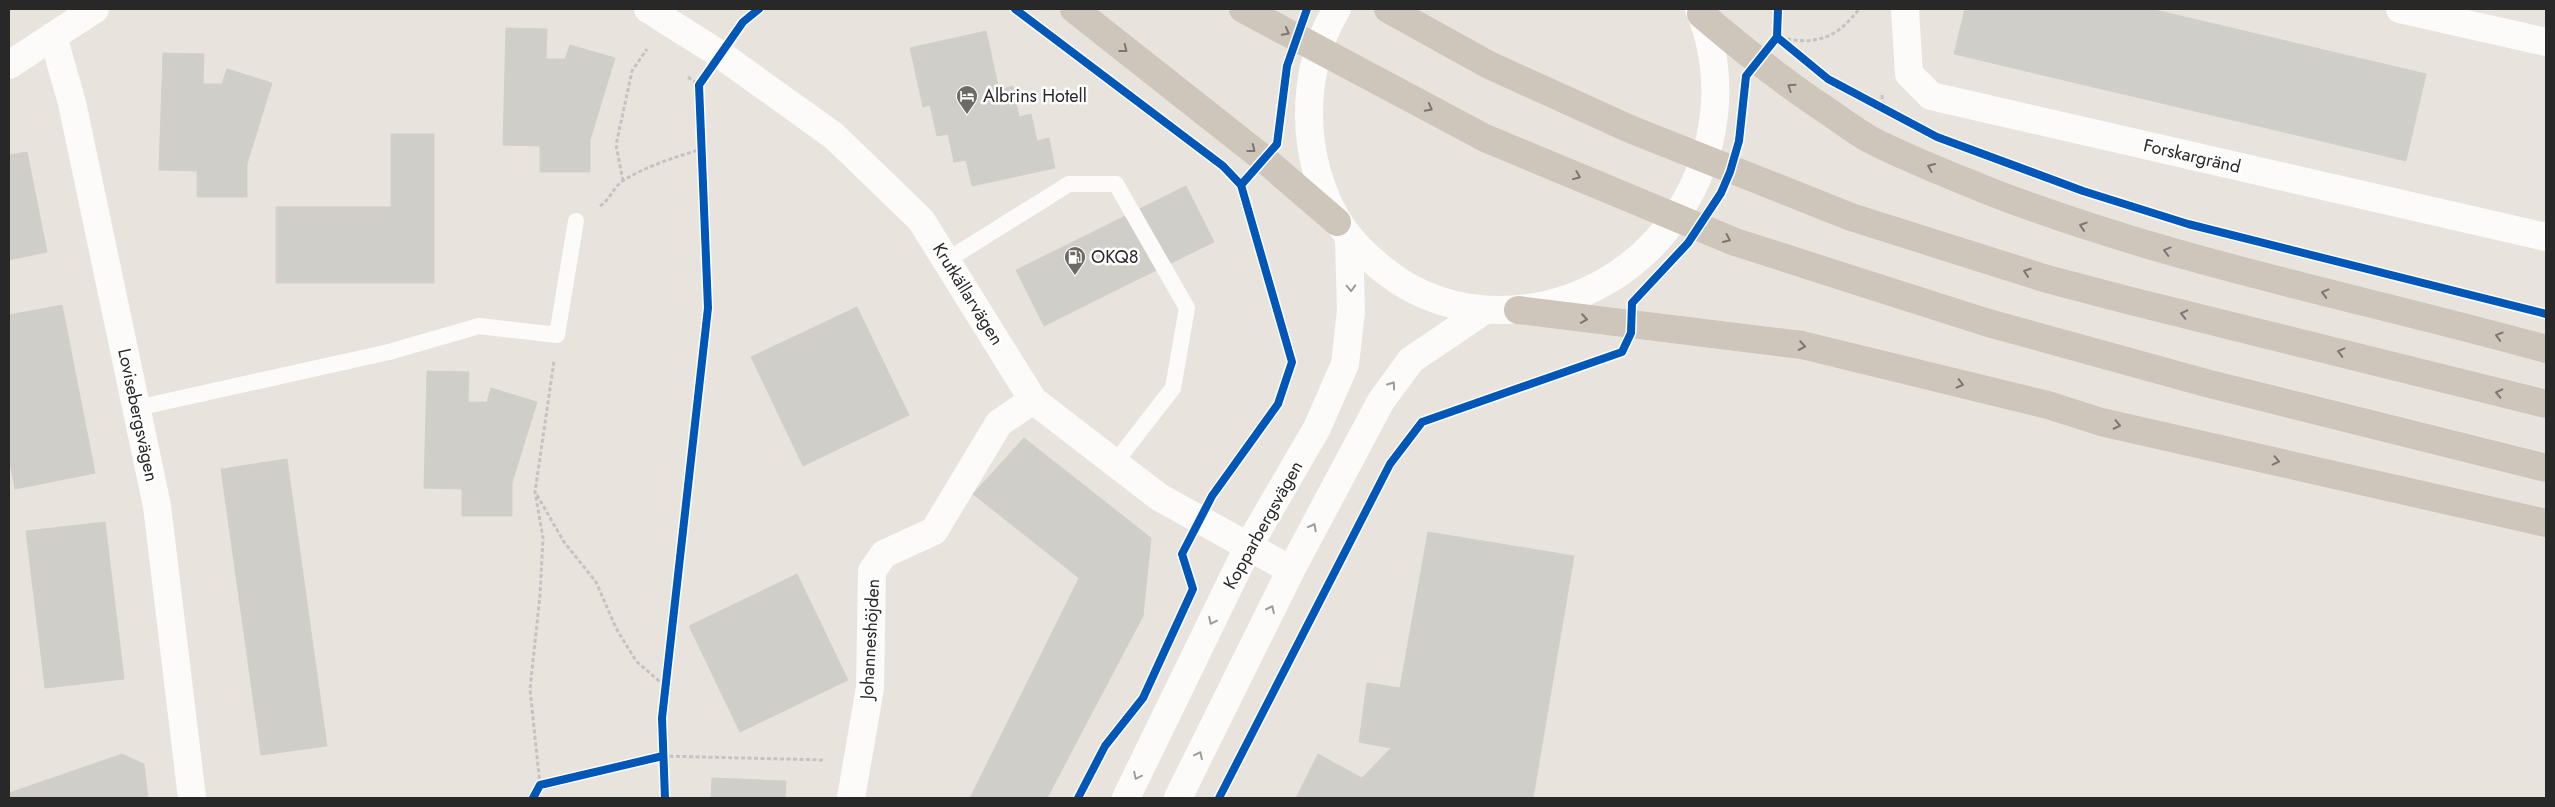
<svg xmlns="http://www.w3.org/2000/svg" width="2555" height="807" viewBox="0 0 2555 807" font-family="Jost,sans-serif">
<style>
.building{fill:#d0cec9;stroke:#d2cfc9}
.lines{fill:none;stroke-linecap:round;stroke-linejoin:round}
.path{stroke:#c4c3c3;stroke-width:3;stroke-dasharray:4 2.5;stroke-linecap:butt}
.service{stroke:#fcfbfa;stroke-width:16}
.minor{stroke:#fcfbfa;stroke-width:28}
.tertiary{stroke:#fcfbfa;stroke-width:28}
.motorway{stroke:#cec5bb;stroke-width:28}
.cycleway-casing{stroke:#fff;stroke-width:11}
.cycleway{stroke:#0057b8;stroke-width:8}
.oneway{stroke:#7b7672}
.oneway2{stroke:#9d9c9c}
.labels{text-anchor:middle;stroke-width:5;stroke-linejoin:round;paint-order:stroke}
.poi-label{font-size:18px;fill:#282828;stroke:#fff;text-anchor:start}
.street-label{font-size:18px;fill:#282828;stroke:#fff}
</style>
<rect width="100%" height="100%" fill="#e8e4dd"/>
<path class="building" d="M1965,9H2151L2426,74L2406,161L1954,54Z
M506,28L547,29L546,59H565L570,45L615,58L590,140V172H540V146L503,145Z
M986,31L999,90L1013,86L1019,117L1031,114L1037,141L1049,138L1055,168L972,186L966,160L954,162L948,134L937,136L930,105L923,107L910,48Z
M163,53L204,54L203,84H222L227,69L272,83L247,164V197H197V171L159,170Z
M391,134H434V283H276V207H391Z
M27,152L47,252L9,260V155Z
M1186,186L1214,242L1118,289L1091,233Z
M1091,233L1118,289L1044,326L1016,270Z
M62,305L95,473L15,489L9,457V315Z
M857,307L909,415L803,466L751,357Z
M427,371L469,372L468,402H487L491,388L537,402L512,483V516H462V489L424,488Z
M1024,438L1151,538L1143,616L1047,798H970L1079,578L973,494Z
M287,459L327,746L261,755L221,469Z
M105,522L124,679L45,688L26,531Z
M1428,532L1574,556L1533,798H1296L1318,754L1362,778L1391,748L1359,742L1367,683L1400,688Z
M797,574L848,680L740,732L689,626Z
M122,754L144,764L148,798H9V793Z
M712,778L786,781L785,798H711Z"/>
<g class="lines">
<path class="path" d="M1787,39C1821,45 1839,35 1859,9
M688,77L699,85
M1882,95L1883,109
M623,181L616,145L632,71L647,49
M600,206C610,200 613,187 624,180C647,166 675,157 702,149
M537,495L564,542L596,582L616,628L636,661L666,687
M663,756L823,760
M540,785L530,689L540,595L543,538L535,492L554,361"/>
<path class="service" d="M947,260L1069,184H1116L1187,308L1173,388L1114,464
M137,408L389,352L479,326L557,335L576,221"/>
<path class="minor" d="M648,9L721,55L834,136L921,220L1033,400L1159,497L1291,570
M1905,9L1909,74L1931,96L2546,237
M2400,9L2546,42
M53,36L72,103L157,506L192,798
M9,65L95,9
M851,798L870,688L872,571L884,554L934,531L999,423L1033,400"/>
<path class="tertiary" d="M1337,9C1308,56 1302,119 1317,172C1330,217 1349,243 1385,271C1417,297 1458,310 1499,310C1653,310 1757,150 1699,9
M1126,798L1249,545L1317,428L1345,364L1351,311L1349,240
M1178,798L1291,570L1381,401L1411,360L1485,310"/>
<path class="motorway" d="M1074,9L1264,159L1337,222
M1243,9L1485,138L1735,242L1985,322L2206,383L2546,468
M1388,9L1489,65L1630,129L1851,217L2047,279L2127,300L2546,404
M1701,14C1742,49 1783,82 1829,112C1842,121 1856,132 1871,140C1908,159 1947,174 1986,190C2167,261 2359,297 2546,349
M1518,310L1802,345L2048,405L2101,422L2546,523"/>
<g class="cycleway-casing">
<path id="cycleway" d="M1015,9L1223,166L1241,185L1292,362L1278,404L1212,496L1182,554L1193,589L1143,698L1105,746L1078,798
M1777,37L1828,79L1937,137L2083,191L2188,224L2546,314
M1241,185L1277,144L1287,66L1307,9
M533,798L540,785L663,756
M665,798L662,718L708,308L699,85L743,22L759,9
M1219,798L1390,464L1422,422L1622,352L1631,333L1632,303L1688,243L1721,193L1730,172L1739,141L1746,76L1777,37L1778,9"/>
</g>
<use href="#cycleway" class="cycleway"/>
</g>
<defs><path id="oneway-chevron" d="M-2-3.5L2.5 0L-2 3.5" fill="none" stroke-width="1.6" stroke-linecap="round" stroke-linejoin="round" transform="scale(1.25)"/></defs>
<g class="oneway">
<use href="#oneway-chevron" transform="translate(1286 32) rotate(28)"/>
<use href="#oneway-chevron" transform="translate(1124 49) rotate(38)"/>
<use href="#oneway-chevron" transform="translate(1791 87) rotate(-146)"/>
<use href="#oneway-chevron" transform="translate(1429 108) rotate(28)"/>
<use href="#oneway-chevron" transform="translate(1252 149) rotate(38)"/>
<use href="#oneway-chevron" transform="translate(1931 167) rotate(-156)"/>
<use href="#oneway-chevron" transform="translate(1577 176) rotate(22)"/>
<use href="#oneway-chevron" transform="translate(2083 226) rotate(-162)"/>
<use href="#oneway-chevron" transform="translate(1727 239) rotate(24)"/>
<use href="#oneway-chevron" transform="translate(2167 251) rotate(-165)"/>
<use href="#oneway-chevron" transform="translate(2027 272) rotate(-162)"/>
<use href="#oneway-chevron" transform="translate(2325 293) rotate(-165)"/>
<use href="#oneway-chevron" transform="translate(2184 314) rotate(-167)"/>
<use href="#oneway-chevron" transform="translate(1584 319) rotate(8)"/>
<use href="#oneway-chevron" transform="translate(2499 336) rotate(-164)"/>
<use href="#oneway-chevron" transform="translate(1802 346) rotate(10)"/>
<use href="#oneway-chevron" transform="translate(2341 352) rotate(-165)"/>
<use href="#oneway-chevron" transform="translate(1960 384) rotate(14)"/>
<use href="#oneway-chevron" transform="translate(2499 393) rotate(-167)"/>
<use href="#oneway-chevron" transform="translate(2117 425) rotate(12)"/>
<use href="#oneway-chevron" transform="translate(2276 461) rotate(13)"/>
</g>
<g class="oneway2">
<use href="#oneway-chevron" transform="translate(1351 288) rotate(88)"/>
<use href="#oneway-chevron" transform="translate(1392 385) rotate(-54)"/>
<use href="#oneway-chevron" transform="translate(1313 527) rotate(-62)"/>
<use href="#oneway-chevron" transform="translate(1271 609) rotate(-64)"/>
<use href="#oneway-chevron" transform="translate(1212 621) rotate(116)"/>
<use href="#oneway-chevron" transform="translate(1199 755) rotate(-64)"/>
<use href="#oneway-chevron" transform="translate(1137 776) rotate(116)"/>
</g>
<defs>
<g id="hotel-pin" transform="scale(1.125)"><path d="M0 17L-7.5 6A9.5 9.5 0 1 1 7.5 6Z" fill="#6b6a67" stroke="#fff"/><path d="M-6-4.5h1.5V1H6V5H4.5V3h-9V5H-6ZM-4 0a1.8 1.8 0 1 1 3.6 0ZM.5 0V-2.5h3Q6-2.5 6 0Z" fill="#fff"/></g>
<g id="fuel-pin" transform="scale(1.125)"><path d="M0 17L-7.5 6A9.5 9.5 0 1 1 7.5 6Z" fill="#6b6a67" stroke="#fff"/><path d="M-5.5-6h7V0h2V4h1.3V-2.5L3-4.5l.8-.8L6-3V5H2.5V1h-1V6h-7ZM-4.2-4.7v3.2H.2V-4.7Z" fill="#fff"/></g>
</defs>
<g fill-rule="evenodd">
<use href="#hotel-pin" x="967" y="96"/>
<use href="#fuel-pin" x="1075" y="257"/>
</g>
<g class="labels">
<g class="poi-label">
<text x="983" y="102">Albrins Hotell</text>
<text x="1091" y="263">OKQ8</text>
</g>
<g class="street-label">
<text transform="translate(2192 156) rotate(13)" y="6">Forskargränd</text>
<text transform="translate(968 294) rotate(58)" y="6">Krutkällarvägen</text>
<text transform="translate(138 415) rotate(78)" y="6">Lovisebergsvägen</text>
<text transform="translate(1263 525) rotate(-61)" y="6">Kopparbergsvägen</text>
<text transform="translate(870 639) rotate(-87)" y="6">Johanneshöjden</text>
</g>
</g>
<rect width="2555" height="807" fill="none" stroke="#282828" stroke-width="20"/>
</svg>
